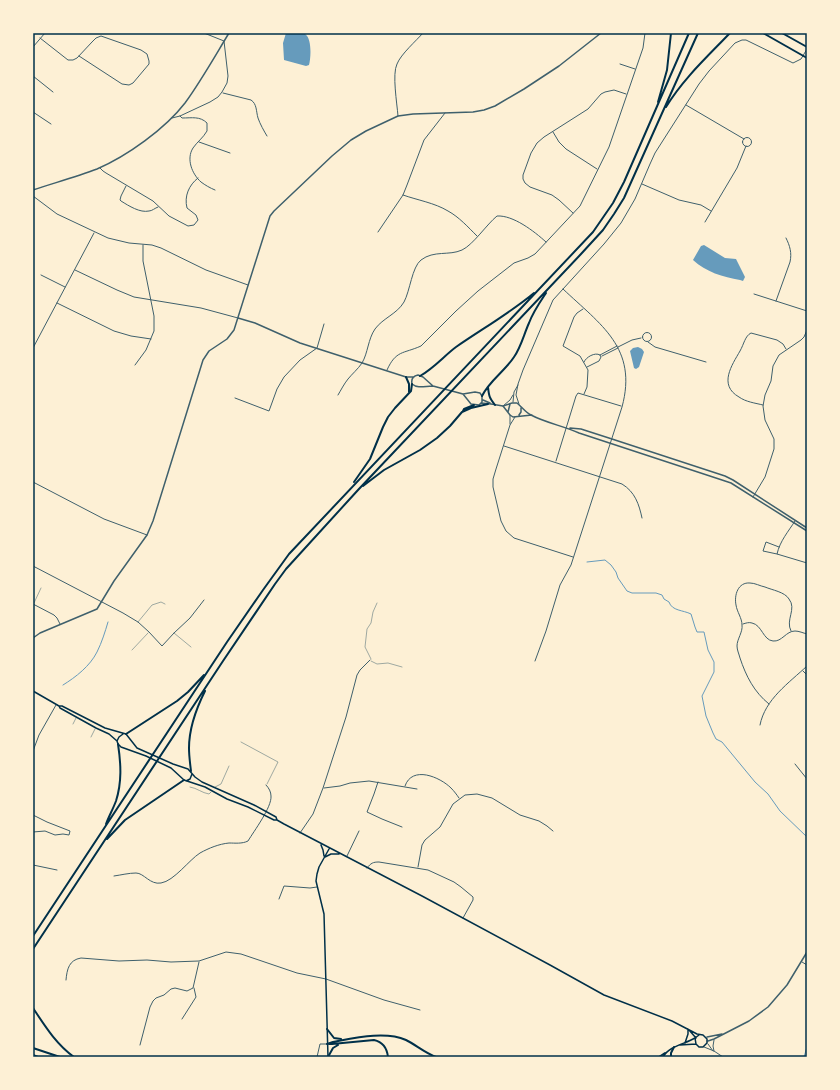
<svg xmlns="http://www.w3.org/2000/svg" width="840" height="1090" viewBox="0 0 840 1090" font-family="'Fira Sans Condensed',sans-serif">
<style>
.water{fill:#669bbc}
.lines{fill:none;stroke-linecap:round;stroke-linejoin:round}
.stream{stroke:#669bbc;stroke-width:1}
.service{stroke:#3f606c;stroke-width:0.5}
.minor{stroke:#3f606c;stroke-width:1}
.tertiary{stroke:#3f606c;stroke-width:1.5}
.secondary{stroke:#003049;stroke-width:1.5}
.primary{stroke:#003049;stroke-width:2}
.trunk{stroke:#003049;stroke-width:2}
.motorway{stroke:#003049;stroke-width:2}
.neatline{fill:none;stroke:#003049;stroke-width:1.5}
</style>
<rect width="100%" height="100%" fill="#fdf0d5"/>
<path class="water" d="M286,33C291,33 301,31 305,34C312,38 311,58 309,65L306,66L284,60L283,43Z
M704,245L725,258L736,259L745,277L743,281L740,280C723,277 706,272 693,260L701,246Z
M638,347L642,349L644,352L639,367L636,369L634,368L630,351L633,348Z"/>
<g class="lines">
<path class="stream" d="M587,562L605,560L611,565L616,572L618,578L627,591L632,593H656L662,595L664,599L669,602C672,611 683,610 691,614L695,627L697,632H704L708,650L714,662V672L702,696L706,716L713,733L716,739L722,742L755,782L768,794L780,811L807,837
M63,685C76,677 90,666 97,652C102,642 105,632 108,622
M804,1057L807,1047"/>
<path class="service" d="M34,603L41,588
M138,622L152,605L161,602L165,604
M174,633L191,647
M132,650L148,633
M371,659L365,647L367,629L371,623L373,612L377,603
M371,661L377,664L388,663L402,667
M73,724L76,718
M91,737L95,729
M241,742L278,762L267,784
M190,787C197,788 202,793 209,794L211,792
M215,787L221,784L229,766"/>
<path class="minor" d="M806,33L807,35
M40,38L68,60H73L77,58L92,42L96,38L101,36L141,50L147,54L149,61V64L133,83L129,85L122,84L79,56
M33,47L45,33
M620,64L635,69
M33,76L53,92
M223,93L251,100C257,104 256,111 258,118C260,124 264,131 267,136
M686,105L744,139
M33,112L51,124
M180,116L182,118C192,118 200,116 207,123V131C203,138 197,142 193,148C186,159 192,174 201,182C205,185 210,188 215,190
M398,116C397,103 392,74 397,64C401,54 416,41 423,33
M172,118L180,116L210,102L218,97L222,92L227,83L228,76L224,41L204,33
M553,132L559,142L566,149L597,169
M742.5 142a4.5 4.5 0 1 1 9 0a4.5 4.5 0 1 1-9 0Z
M199,142L230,153
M100,168L103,171L106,173L153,201L169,216L188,226L194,225L198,220L196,215L187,208C184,196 189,185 198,178
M642,184L679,200L701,205L711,211
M126,186L121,196L120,200L121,201C129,206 140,213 149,211C152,211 155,208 158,207
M403,195C417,200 435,203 448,211C459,217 468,227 477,236
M33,196L57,214L108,238L129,243L152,245L161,248L206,270L248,285
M573,213L559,200L552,195L530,187L525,183L523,179V175L531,153L537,143L544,137L588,109L601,94L605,92L614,90L626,94
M705,222L737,168L746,146
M378,232L403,195L407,185L424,140L445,113
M75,270L117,290L134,297L201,308L238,318
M41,275L65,287
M754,294L807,311
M776,301L790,262C792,253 790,246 786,238
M57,303L114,331L131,336L151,339
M583,309L577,313L574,317L563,346L580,356L588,370L587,387L584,394
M642.5 337a4.5 4.5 0 1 1 9 0a4.5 4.5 0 1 1-9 0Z
M648,342L655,347L706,362
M618,347L632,340L641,338
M33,348L94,233
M600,355L617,346
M602,356L618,348
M584,362C586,357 595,352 600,355L601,357L599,361L587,367
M135,365L146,350L154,331V316L143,261V245
M387,370C396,350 403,354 421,346L456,311L478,291L514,263L528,258L535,254L580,206L609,147L643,48L645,33
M338,395C341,390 344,384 348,379C352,374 358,369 362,363C368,353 368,339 375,329C383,318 397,314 404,302C410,291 412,267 421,260C434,250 449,256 462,250C473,245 487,224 497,216C513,215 534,231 546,242
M235,398L269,411L277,389L284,377L300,360L317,348L324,324
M513,402L514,392L518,385
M519,404L516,395L518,384L523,370L553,300L604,244L621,223L635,199L650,164L655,153L699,84L709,71L735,43L742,40H746L793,63L801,59L807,49
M763,405C755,403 746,402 739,397C718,385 732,365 740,351C744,344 745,336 751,333L777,340L783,344L786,349
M503,406L510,400L513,395
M510,415V424
M515,417L510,425L496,469L493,479V487L501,521L506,531L514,538L573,557
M504,446L622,484C635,492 639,504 642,518
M556,461L576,396L578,393L621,406
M33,482L104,519L147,535
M753,497L765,477L774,449V439L765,420L763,406L765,395L771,381L773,366L779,355L801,340L804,337L807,330
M795,521C788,532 780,541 777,554L807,563
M777,554L763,551L766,542L779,547
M33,566L123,613L138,622L149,632L162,646L174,633L190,618L204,600
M33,604L54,615L57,618L60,624
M743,624C746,623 749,622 752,623C762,625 763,640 773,641C782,642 786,631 795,631C799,631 803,633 807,634
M535,661L546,631L560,585L571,565L622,407C638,348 601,325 563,289
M803,671L807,675
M769,704C754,692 746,676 740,658C739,654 737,650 737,646C737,639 743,632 742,625C742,618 737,612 736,605C734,595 738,582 750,583C755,583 760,586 765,587C772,590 785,592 789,599C797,609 785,620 791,631
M760,725C765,699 789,683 807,666
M33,751L39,735L56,705
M795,764L807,779
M378,782L374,794L367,812L382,819L402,827
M405,786C412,765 440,777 451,788C454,791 457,795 459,798
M324,788L340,786L350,783L369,781L417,789
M33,815L47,822L70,831L69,835L63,834L55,835L45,831L33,832
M300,833L313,814L323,788L346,717L357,675L360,670L370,660
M347,856L359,831
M33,865L57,870
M418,867L422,845L425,840L440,827L453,804L465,795L477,794L492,798L520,815L539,821L547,826L553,831
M367,868C371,863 373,862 379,862L428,870L454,882L461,887L473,897V900L463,918
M114,876C121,875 129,873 136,873C144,873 150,885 161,883C174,881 189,860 200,853C209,848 219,844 229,843C235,843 242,844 248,841C254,831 272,807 271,796C271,792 269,788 266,785
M279,899L284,886L310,888L317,887
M802,962L807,965
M66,980C67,969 69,960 81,958L119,961L147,960L171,962L199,961L226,952L241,954L297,973L326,979L384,1000L420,1010
M182,1019L196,997L194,988
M708,1044L713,1051
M140,1045L150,1007L153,1001L156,998L164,995L171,989L175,988L187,991L193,988L199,962
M704,1047L714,1051L723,1057
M714,1051L713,1046L714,1040
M317,1057L320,1044H327"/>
<path class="tertiary" d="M33,190C54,183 76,177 97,169C127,156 165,129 185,103C201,81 215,56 229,33
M238,318L255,323L300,343L406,377H414
M418,375L423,377L433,386C425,386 418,389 412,384C411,379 413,376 418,375Z
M433,386L463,394
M475,392L480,393L482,396V402L479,405L471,404L463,394Z
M483,400L490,403
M481,403L491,404L503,406L512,403H517C522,407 525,412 531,415C546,423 564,426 579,433L722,480L731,483L807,531
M503,406L510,415L513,417L532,415
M508,412L510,404
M519,415L521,412V408
M570,428L581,429L612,439L725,476L733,480L807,528
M33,638L40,633L97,609L114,581L147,535L153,521L203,360L209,351L227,339L234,330L270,216L274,211L332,156L351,140L366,131L398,116L413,114L473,112L484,110L495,106L524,89L559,66L601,33
M707,1037L722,1034
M708,1041L714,1039L749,1021L768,1007L787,985L807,952"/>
<path class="secondary" d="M33,691L59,706H62L105,728L126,734L137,748L173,764L188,769L195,777L202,782L254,805L276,817L277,820L284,824L422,896L550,965L604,995L672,1021L697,1034L703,1035L707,1039V1043L703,1047H699L696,1044L680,1045
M59,706L60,708L96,728L109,734L117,741L118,744L121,747L146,756L171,768L184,780L205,787L227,799L248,807L274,820H277
M117,741L119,737L123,734
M186,781L190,779L192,774
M321,845L323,850L324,856
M325,857L331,854H339
M689,1030L696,1038
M685,1043L688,1034V1029
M696,1044L695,1038L699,1035
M328,1057L324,914L316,881L317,874L319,867L329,849
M663,1057C669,1046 685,1044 695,1038"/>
<path class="primary" d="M763,33L807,58
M782,33L807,47"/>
<path class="trunk" d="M671,1057V1053L674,1047"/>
<path class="motorway" d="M658,102L667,70L671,33
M666,107C683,79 707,57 730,33
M420,376C434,368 444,356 456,347C482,329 510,313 534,293
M406,377L409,384V392
M488,387C489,396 489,397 495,405
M482,396C489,381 505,371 514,357C521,347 524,334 529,323C533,312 540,302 546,293
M463,411L464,409L474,405
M354,482L370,459L383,427L388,417L395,408L411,391L412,384
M363,486L384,470L420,450L437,438L450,426L462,412L471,408L488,404
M126,734L177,701L188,692L204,675
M191,771C190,763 189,756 189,748C189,728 196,709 205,691
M106,824C109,816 113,809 116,801C122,782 121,764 118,744
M107,839L125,820L184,780
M33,936L227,642L263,590L289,554L593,232L613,203L624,182L689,33
M33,949L223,661L275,584L286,569L358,490L581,254L603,230L614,214L624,198L698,33
M33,1008C45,1026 56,1044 74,1057
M327,1029L334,1038L341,1039
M327,1044L333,1042C355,1038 385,1031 406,1040C416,1045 425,1053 436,1057
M329,1044H332L374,1040C383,1042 387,1048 388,1057
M33,1048L60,1057
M33,1055L38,1057
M328,1057L333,1048L338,1045
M659,1057L665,1053"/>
</g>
<rect width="840" height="1090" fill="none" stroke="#fdf0d5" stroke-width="68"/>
<rect x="34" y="34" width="772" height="1022" class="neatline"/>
</svg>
